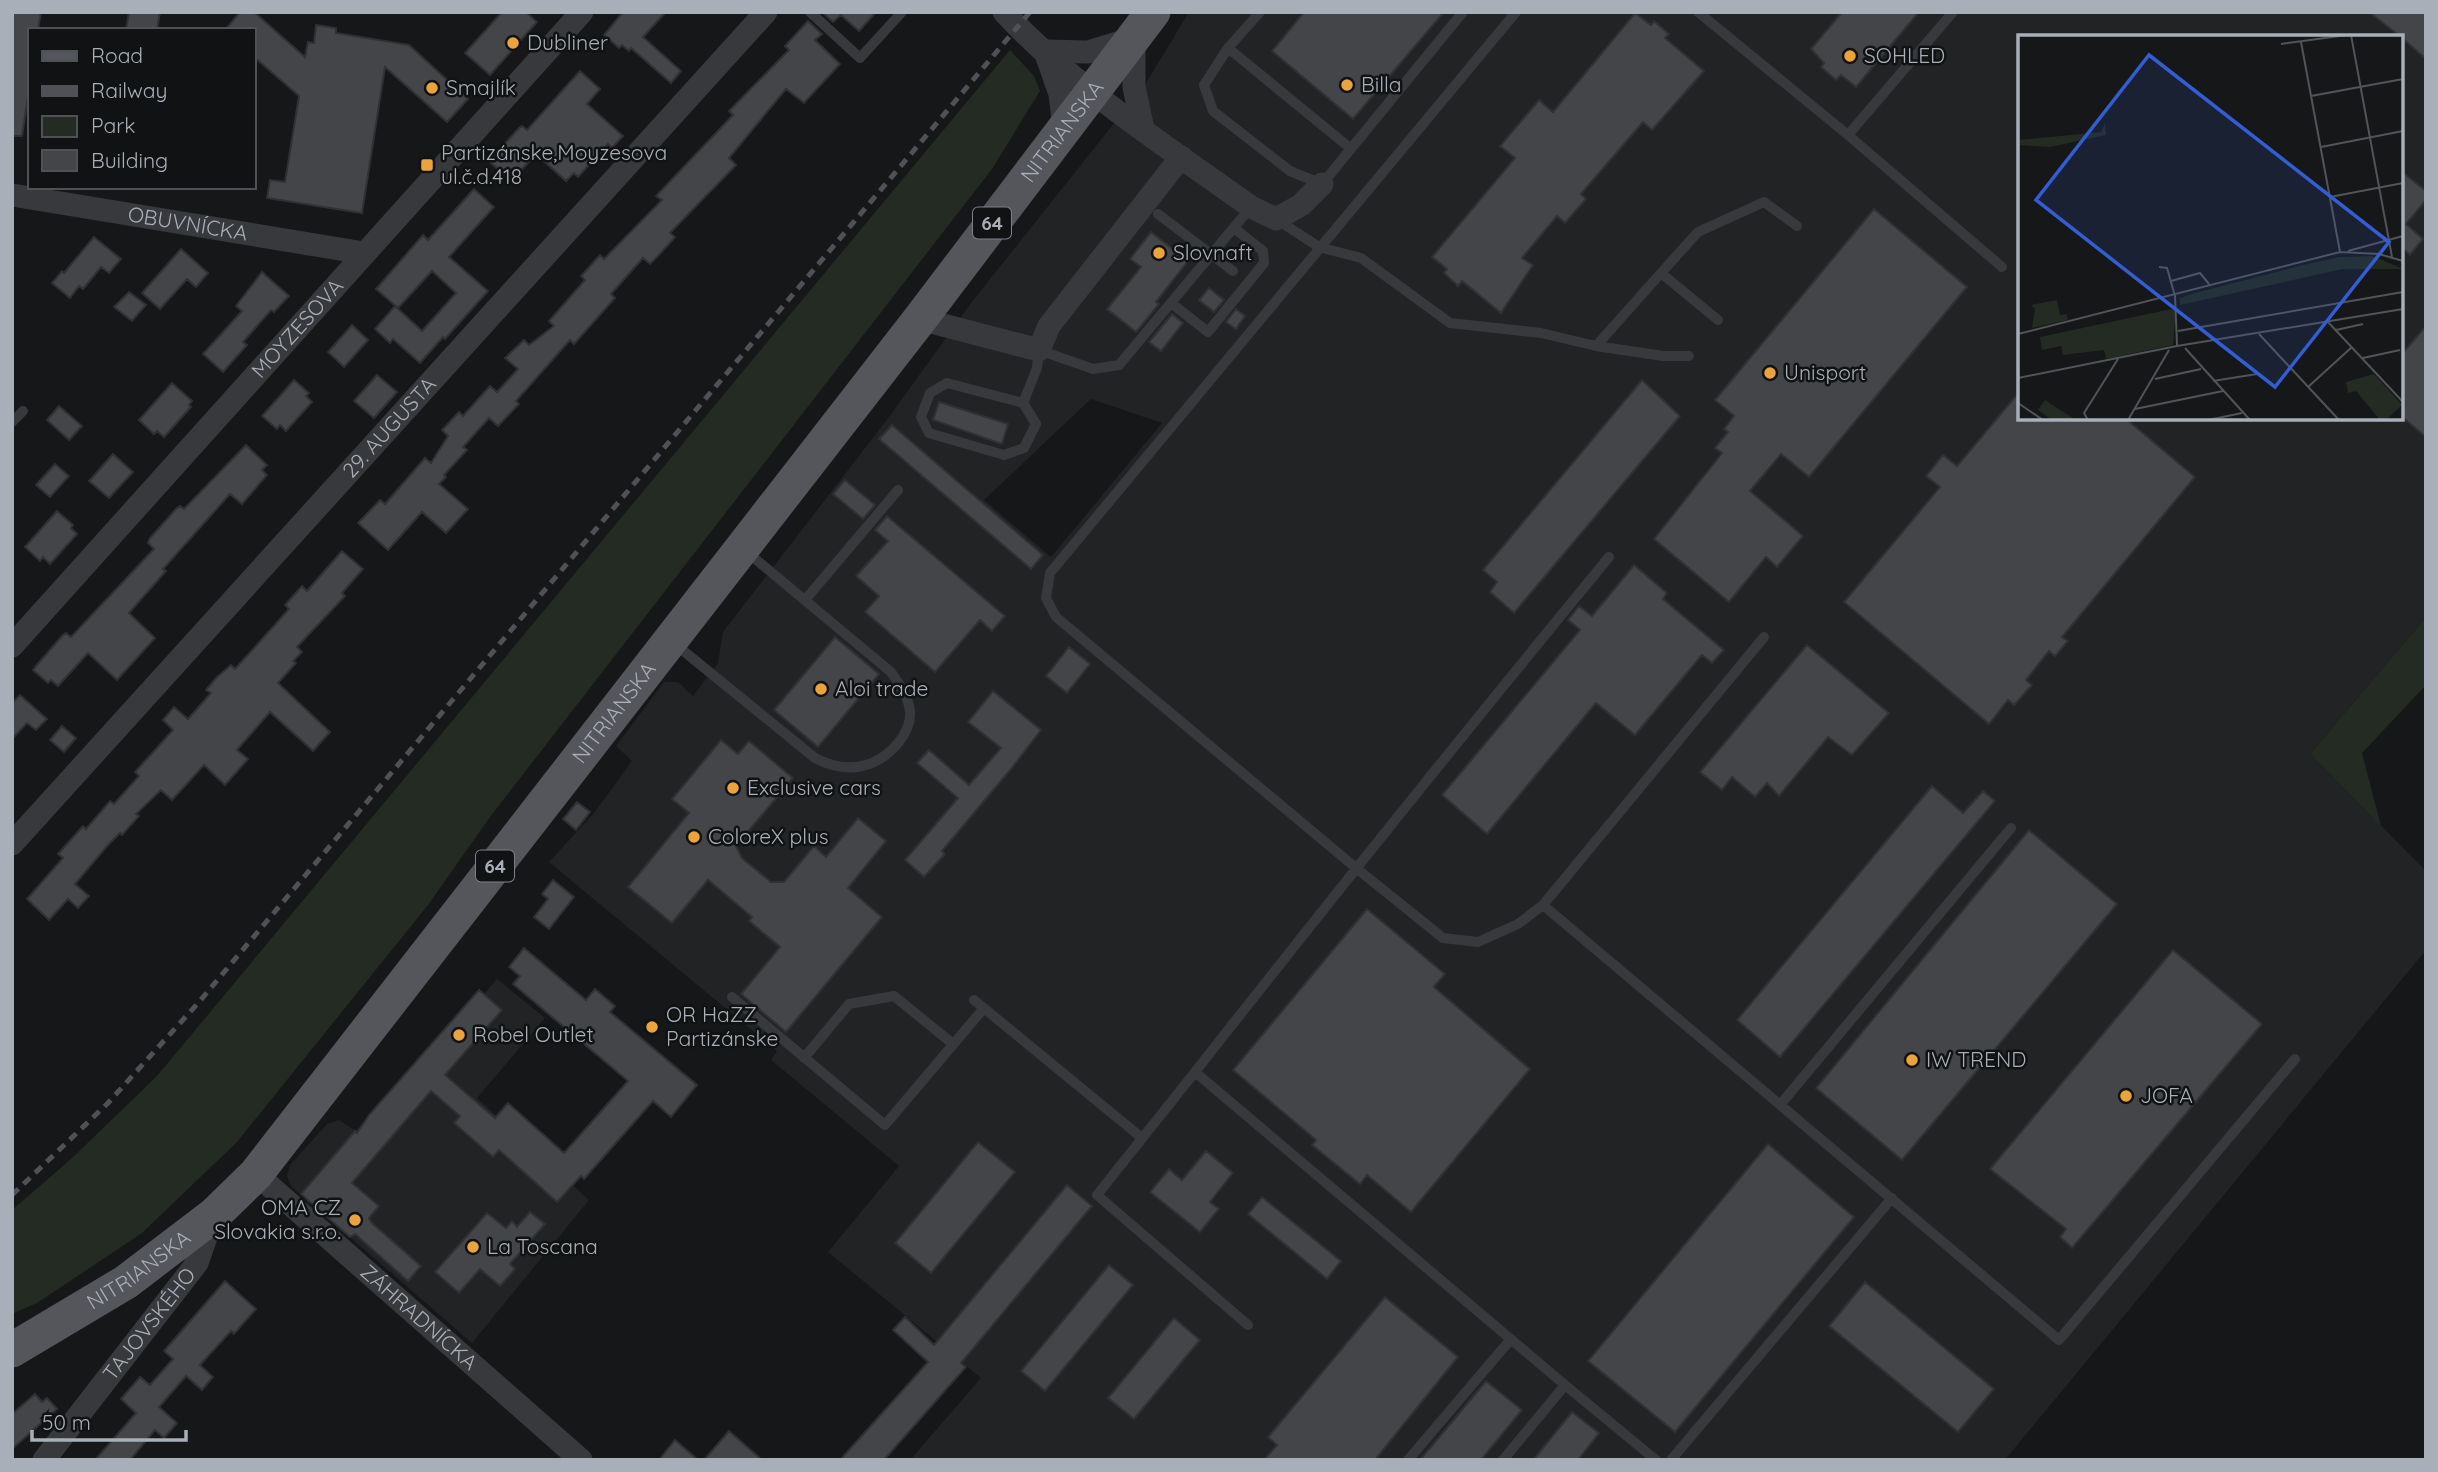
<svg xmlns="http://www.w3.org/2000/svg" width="2438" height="1472" viewBox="0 0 2438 1472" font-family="Quicksand,sans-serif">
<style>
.built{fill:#222325;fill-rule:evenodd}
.green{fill:#232b23}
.building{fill:#434548;stroke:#313134;stroke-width:2}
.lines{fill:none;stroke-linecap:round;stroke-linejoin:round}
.service{stroke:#38393d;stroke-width:10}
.minor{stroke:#38393d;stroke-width:23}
.primary{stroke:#54565c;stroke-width:35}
.rail{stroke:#4f5156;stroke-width:5;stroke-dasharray:9 7;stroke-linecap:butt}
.poi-dot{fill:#eba43c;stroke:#111213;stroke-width:2.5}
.labels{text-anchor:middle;stroke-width:5;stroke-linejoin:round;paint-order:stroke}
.shield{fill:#111213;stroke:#7b8086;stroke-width:2}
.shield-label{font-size:19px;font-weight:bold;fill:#a9afb8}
.poi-label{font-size:21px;fill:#a9afb8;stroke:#111213;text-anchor:start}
.street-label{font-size:21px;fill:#a9afb8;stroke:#111213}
.inset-road{fill:none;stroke:#515458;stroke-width:2}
.view{fill:#325dd3;fill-opacity:0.15;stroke:#325dd3;stroke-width:3.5}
.inset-edge{fill:none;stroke:#a9afb8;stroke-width:3.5}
</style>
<rect width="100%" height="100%" fill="#161718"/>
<path class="built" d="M1189,12H2426V617L2310,754L2426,871V950L2005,1460H910L981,1378L828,1252L899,1166L771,1060L777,1051L549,862L594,813L632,761L616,746L664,682H678L693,696L706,679L718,663L723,632L889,417L971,303L1146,83ZM2020,37H2401V418H2020ZM1091,399L1162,423L1051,557L984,500Z
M497,979L545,1018L477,1098L589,1200L472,1343L291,1186L287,1176L290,1165L327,1124L339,1120L356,1131L479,990L484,994Z"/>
<path class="green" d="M1010,50L1034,76L1040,91L992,169L490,817L428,905L237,1142L142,1233L37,1303L12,1314V1210L71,1159L157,1076Z
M2426,617V685L2362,753L2381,826L2310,754Z"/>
<path class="building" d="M12,12H41L38,30H30V85L22,136H12Z
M129,12H160L157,30H126Z
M240,12H254L305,57L308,42L314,43L316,25L336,28V33L409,45L468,99L447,122L385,67L362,213L267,198L270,180L285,182L299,96L254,57V30H225Z
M502,12H526L537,22L490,75L465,53Z
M623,12H666L643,37L681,71L671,83L631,48L629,51L622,45L619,48L604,35Z
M822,12H876L859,31L841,15L833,22Z
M1304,12H1444L1353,119L1272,51Z
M1842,12H1919L1856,87L1841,75L1836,80L1821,67L1824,63L1811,49Z
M2369,12H2426V59L2401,37Z
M1635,13L1651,25L1654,21L1669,34L1665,38L1704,71L1652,130L1643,122L1581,194L1586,199L1565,223L1557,216L1522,258L1533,265L1501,313L1462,281L1458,286L1444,273L1447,269L1432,257L1515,158L1500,146L1539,100L1553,112Z
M808,21L822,34L815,40L840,64L804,103L786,89L729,158L736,165L670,233L675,237L659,255L650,264L643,258L611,294L615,298L574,344L570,340L516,401L519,404L498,426L489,418L463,447L467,450L444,475L446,477L439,484L468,509L446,533L422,512L388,550L358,523L380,500L385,504L425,458L431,463L448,436L442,430L459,412L463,416L490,386L497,392L518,369L505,358L524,340L529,345L554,326L549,321L585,280L581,276L600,255L604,259L662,200L656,196L733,115L729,111L789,50L785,46Z
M580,71L600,89L587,104L623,136L612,148L608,144L578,177L574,173L566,181L536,154L514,178L507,172L504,175L490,162L492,158L519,128L522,126L527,130Z
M2401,171L2426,191V200L2406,224L2423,239L2410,255L2401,247Z
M474,189L494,207L449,257L488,291L445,339L443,337L420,363L393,339L390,343L375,329L395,306L422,331L456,293L432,271L398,308L376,289L423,235L428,240Z
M1874,209L1967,287L1809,477L1781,454L1750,491L1803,536L1777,567L1766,557L1729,602L1654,539L1722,453L1715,448L1728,432L1724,429L1734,416L1715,400Z
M1151,232L1188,261L1156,302L1159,304L1136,332L1107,309L1141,267L1130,259Z
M94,237L121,259L109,273L101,267L83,289L79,286L70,298L52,283L62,271L64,273Z
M181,249L208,273L196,287L187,279L160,309L142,293Z
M262,272L289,296L274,312L271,310L243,342L247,345L223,372L203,354L242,311L236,306Z
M1209,288L1224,300L1214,312L1199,300Z
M129,292L146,305L132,321L114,307Z
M1236,309L1245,316L1236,329L1226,322Z
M1172,314L1183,323L1161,351L1149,342Z
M352,325L368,340L344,367L328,352Z
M2426,326V437L2401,416V355Z
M377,375L397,392L374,418L354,401Z
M294,380L309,393L306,396L312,402L286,431L280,425L277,429L262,416Z
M1642,380L1680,416L1514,613L1490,592L1497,582L1483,570Z
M172,383L192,401L189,405L191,407L164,437L157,431L154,434L139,420Z
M2020,391V418H2125L2195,477L2062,637L2068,641L2055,656L2049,651L2026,680L2032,685L2014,705L2008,700L1989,724L1844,602L1940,487L1926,476L1943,455L1957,466Z
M939,402L1008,424L1002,444L933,420Z
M59,406L82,426L69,440L47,420Z
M892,425L1043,555L1031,569L879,439Z
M246,445L267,465L262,470L267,475L242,504L230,494L163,569L166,571L129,613L155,638L117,680L88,653L58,686L51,680L48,683L33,670L36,666L62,636L66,633L71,637L154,549L148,543L150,538L176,509L180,506L184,509Z
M113,454L133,472L109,498L89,481Z
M55,464L69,476L50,497L36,485Z
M845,480L875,505L863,519L833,494Z
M57,511L73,525L71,528L77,534L50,564L43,557L40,561L25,547Z
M887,516L1005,616L992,631L980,620L935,672L865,612L879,596L856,576L888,541L875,530Z
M342,551L363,569L342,593L345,596L297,647L302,652L293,661L296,663L278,683L330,732L313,751L270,712L237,750L248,759L225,785L204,765L172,800L161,790L136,814L139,816L122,835L120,833L108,845L75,884L89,896L78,908L68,899L49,920L27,899L63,858L58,854L83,826L86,829L110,801L114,804L139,776L135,772L173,730L163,720L174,707L188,719L211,693L206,690L216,678L231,665L235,669L289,609L285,605L302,586L307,591Z
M1634,565L1667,593L1663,599L1724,650L1712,663L1702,655L1635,735L1596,703L1487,834L1442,795L1580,630L1568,620L1579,606L1592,616Z
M835,637L879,674L818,747L774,710Z
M1807,645L1889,713L1852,755L1828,737L1779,796L1767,783L1755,797L1732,777L1722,790L1700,772Z
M1069,647L1090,664L1067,693L1046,676Z
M993,691L1041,730L1011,769L942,851L945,854L924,877L905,860L958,798L917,763L929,750L969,785L1001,748L968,722Z
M20,695L47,719L36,730L27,723L12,739V703Z
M62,726L76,738L64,752L50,740Z
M721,740L738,754L749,741L793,778L736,846L742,858L771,882H784L814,846L826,857L858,818L886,841L848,888L882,917L786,1032L741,994L780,947L749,921L752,917L708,880L672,923L628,887L689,813L672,799Z
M1932,786L1963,813L1983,791L1995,801L1780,1057L1737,1020Z
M577,802L590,812L576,830L563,819Z
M2029,830L2117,904L1902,1160L1816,1088Z
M553,880L574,897L549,929L534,917L548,899L542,894Z
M1367,909L1445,974L1434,987L1530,1069L1411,1212L1367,1175L1360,1184L1312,1145L1316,1140L1233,1070Z
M524,948L586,1000L595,989L615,1006L610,1012L697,1085L671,1117L653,1101L584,1179L581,1176L557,1202L499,1150L493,1157L454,1123L460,1116L431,1091L352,1183L379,1206L369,1218L372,1223L421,1266L408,1281L355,1234L350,1237L301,1194L355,1131L357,1133L369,1115L479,990L502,1010L445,1075L495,1118L508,1103L564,1153L628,1081L513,984L520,976L509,967Z
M2173,950L2262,1024L2072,1248L2060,1237L2066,1229L1990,1169Z
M978,1142L1015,1172L931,1273L895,1243Z
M1768,1144L1854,1217L1675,1432L1588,1361Z
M1206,1151L1233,1173L1210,1202L1219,1209L1200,1232L1150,1192L1169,1169L1182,1180Z
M1067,1185L1092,1206L961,1363L966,1367L884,1460H840L928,1362L893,1330L905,1317L934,1345Z
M1262,1197L1341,1261L1327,1279L1248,1214Z
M530,1212L545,1224L510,1264L515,1269L500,1286L480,1269L459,1293L435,1272L487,1213L506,1228L512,1221L517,1227Z
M1109,1265L1133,1285L1045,1391L1021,1371Z
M225,1281L256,1309L234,1334L231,1331L200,1365L213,1377L202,1390L186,1376L159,1407L177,1423L164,1438L155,1430L130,1460H95L136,1413L121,1399L140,1377L150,1385L173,1359L164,1351Z
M1865,1282L1994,1389L1958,1432L1829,1326Z
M1385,1297L1458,1357L1375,1460H1264L1277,1445L1268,1437Z
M1174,1318L1200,1340L1134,1419L1108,1398Z
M1486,1381L1522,1410L1481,1460H1420Z
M35,1394L42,1402L47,1398L57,1409L12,1449V1414Z
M1572,1412L1599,1433L1578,1460H1533Z
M729,1431L762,1460H704Z
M675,1440L698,1460H659Z"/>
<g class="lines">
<path class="service" d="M810,12L860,58L902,12
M1260,12L1228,48L1204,85L1213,111L1290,171L1322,184L1463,12
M1516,12L1050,573L1046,598L1056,617L1356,868L1443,938L1478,942L1518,924L1543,905L2059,1340L2295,1059
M1698,12L1848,135L2002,267
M1228,48L1350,148
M1848,135L1953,12
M1158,214L1233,271
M1276,219L1319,247L1361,258L1450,323L1541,333L1596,346L1663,356H1689
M1661,273L1698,232L1764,202L1797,226
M1171,303L1208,332L1264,263L1263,251L1234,228
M1596,346L1661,273L1718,320
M947,383L1023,403L1036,424L1024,448L1004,455L929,433L921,417L930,393Z
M1023,403L1037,368L1039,350L1093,369L1119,365L1251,207
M12,422L23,411
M805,600L898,490
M675,644L815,758C846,774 876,770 899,742C905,734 911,724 910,712C909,697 899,684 891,672L747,552
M1543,905L1764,637
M732,997L885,1125L984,1008
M974,1000L1142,1138
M804,1058L849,1004L894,996L953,1044
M1195,1072L1097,1195L1248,1325
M1780,1105L2011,828
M1565,1385L1656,1460
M1408,1460L1511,1339
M1503,1460L1565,1385L1195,1072C1331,899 1469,727 1609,557
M1671,1460L1892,1198"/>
<g class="minor">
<path d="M1004,12C1071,85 1170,149 1251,207L1276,219L1301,205L1322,184"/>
<path d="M1045,51L1088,52L1134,38V87L1143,129"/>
<path d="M1046,54L1060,94L1064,128"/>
<path id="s1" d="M12,195L364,253"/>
<path d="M920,319L1039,350L1049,326L1181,157"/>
<path id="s2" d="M12,646L582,12"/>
<path id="s3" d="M12,844L766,12"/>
<path id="s4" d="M256,1174L581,1460"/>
<path id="s5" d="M44,1460L197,1263L213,1217"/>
</g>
<path class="primary" id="s6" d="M12,1350L126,1282L214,1215L256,1174L920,319L1153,12"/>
<path class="rail" d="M12,1195L107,1104L199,1002L1030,12"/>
</g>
<g class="poi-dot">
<circle cx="513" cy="43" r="7"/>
<circle cx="1850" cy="56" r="7"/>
<circle cx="1347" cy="85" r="7"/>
<circle cx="432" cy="88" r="7"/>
<rect x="420" y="158" width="14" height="14" rx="3.5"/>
<circle cx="1159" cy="253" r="7"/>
<circle cx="1770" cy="373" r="7"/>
<circle cx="821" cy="689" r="7"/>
<circle cx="733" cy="788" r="7"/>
<circle cx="694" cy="837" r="7"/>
<circle cx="652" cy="1027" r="7"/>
<circle cx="459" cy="1035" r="7"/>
<circle cx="1912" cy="1060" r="7"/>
<circle cx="2126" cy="1096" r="7"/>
<circle cx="355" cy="1220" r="7"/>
<circle cx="473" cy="1247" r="7"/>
</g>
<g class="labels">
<g class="shield">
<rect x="973" y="207.5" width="38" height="31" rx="5"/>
<rect x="476" y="850.5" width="38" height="31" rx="5"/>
</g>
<g class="shield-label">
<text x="992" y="230">64</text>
<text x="495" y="873">64</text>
</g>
<g class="poi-label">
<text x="527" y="50">Dubliner</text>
<text x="1864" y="63">SOHLED</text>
<text x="1361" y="92">Billa</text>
<text x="446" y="95">Smajlík</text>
<text x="441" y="160">Partizánske,Moyzesova<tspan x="441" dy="24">ul.č.d.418</tspan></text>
<text x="1173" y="260">Slovnaft</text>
<text x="1784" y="380">Unisport</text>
<text x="835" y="696">Aloi trade</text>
<text x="747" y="795">Exclusive cars</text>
<text x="708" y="844">ColoreX plus</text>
<text x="666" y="1022">OR HaZZ<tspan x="666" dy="24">Partizánske</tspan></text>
<text x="473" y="1042">Robel Outlet</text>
<text x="1926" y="1067">IW TREND</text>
<text x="2140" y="1103">JOFA</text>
<text x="341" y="1215" text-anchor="end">OMA CZ<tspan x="341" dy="24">Slovakia s.r.o.</tspan></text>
<text x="487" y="1254">La Toscana</text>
</g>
<g class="street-label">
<text dy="7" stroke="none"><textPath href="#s6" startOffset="1620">NITRIANSKA</textPath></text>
<text dy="7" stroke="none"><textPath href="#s1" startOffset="178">OBUVNÍCKA</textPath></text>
<text dy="7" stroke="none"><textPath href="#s2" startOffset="427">MOYZESOVA</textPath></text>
<text dy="7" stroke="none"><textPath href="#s3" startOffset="562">29. AUGUSTA</textPath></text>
<text dy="7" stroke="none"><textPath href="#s6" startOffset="886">NITRIANSKA</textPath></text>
<text dy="7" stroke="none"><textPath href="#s6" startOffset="150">NITRIANSKA</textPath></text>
<text dy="7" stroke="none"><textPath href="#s4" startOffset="217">ZÁHRADNÍCKA</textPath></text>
<text dy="7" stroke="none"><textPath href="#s5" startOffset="172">TAJOVSKÉHO</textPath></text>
</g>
</g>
<g transform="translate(2018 35)">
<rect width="385" height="385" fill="#161718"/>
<path d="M87,88L88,100L32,112L0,110V105L83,97ZM354,221L385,234H325L162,270V263L173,259L285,230L322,222ZM39,265L42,280L49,279L50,285L14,293L17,274L13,270ZM158,273L155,310L88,324L86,315L45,320L43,311L24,315L22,302ZM356,339L384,370L368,385H362L338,356L330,358L328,347ZM27,365L58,385H34L20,375Z" fill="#232b23"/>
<path class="inset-road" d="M333,0L374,222M283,7L322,217M263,9L329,0M293,61L385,44M303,112L385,96M312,162L385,148M330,216L385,201M141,232L149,233L157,261L159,310M153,246L182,238L191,249M310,287L385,367M318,295L345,289M160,296L385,257M0,299L322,217L361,219L385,226M241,299L321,385M159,311L385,274M167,313L232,385M345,323L382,315M0,343L159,311M137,344L183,334M195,346L239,339M290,352L334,312M0,368L25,385M117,374L205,356M70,385L66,378L100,324M110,385L151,315M190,385L224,378"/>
<path class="view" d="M131,20L371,207L257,352L18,165Z"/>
<rect width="385" height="385" class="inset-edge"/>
</g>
<rect width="2438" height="1472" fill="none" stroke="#a9afb8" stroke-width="28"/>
<rect x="28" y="28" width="228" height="161" fill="#111213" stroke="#4e5155" stroke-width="2"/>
<rect x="42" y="51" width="35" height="10" fill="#54565c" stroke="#4e5155" stroke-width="2"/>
<text x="91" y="63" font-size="21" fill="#a9afb8">Road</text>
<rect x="42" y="86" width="35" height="10" fill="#4f5156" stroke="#4e5155" stroke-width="2"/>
<text x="91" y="98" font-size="21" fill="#a9afb8">Railway</text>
<rect x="42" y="116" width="35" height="21" fill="#232b23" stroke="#4e5155" stroke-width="2"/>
<text x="91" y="133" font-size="21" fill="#a9afb8">Park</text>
<rect x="42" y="150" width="35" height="21" fill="#434548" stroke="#4e5155" stroke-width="2"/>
<text x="91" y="168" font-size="21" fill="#a9afb8">Building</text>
<path d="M32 1430v10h154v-10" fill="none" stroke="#a9afb8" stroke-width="3.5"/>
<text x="42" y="1430" font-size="21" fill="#a9afb8" stroke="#111213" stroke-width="5" paint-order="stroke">50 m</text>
</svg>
